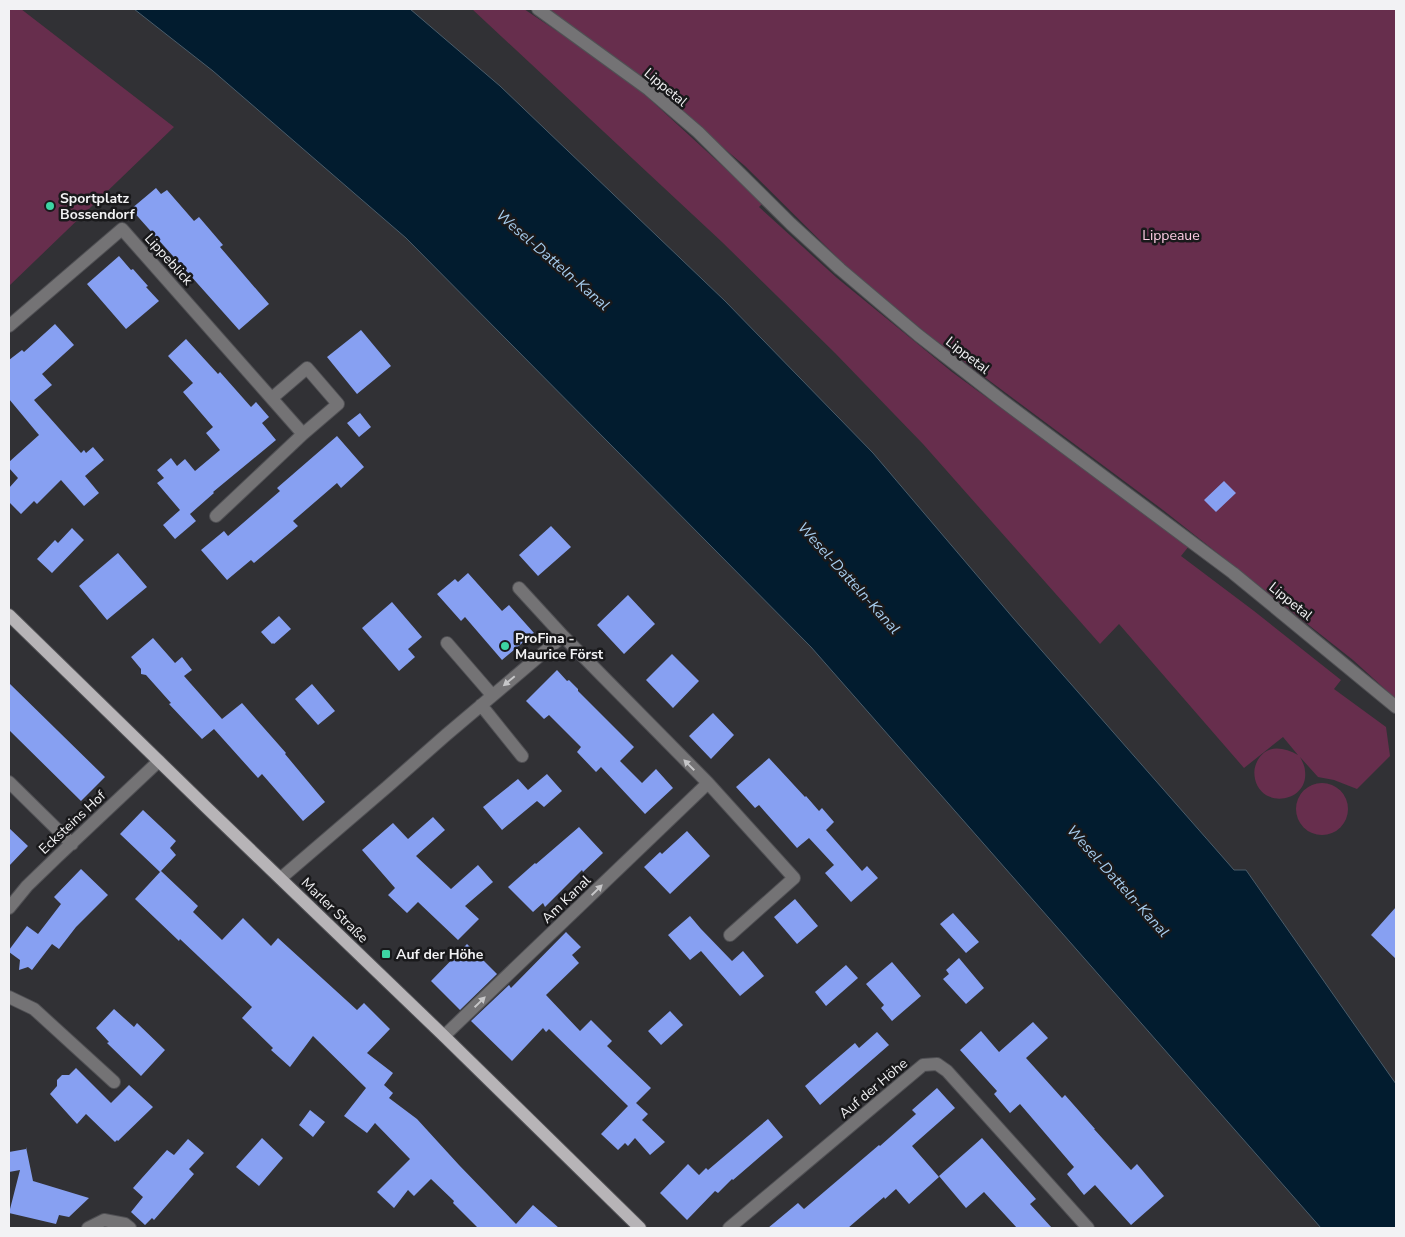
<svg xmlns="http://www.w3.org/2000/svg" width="1405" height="1237" viewBox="0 0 1405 1237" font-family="'Nunito Sans',sans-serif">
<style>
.green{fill:#672e4d}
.water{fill:#021c2f;stroke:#4a5c6a}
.building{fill:#87a0f2}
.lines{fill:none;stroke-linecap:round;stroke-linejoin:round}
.minor-casing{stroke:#505054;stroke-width:14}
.major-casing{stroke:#505054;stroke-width:14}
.minor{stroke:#747375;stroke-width:12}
.major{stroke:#b7b4b7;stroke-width:12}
.oneway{fill:#c6c6c8}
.poi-dot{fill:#3dd4a3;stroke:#19191b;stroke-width:2}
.labels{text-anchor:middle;stroke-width:5;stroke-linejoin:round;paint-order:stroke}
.street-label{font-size:14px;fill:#f2f2f4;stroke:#19191b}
.poi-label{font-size:14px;font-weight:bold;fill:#f2f2f4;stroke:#19191b;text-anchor:start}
.park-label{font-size:14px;fill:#fccce3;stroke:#19191b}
.water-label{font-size:15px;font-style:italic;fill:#a7cdee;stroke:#19191b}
</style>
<rect width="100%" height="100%" fill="#313135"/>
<path class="green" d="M9,9H21L174,127L9,286Z
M472,9H524L576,44L643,93L763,203L759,207L837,278L952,372L1189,546L1181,556L1254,611L1341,680L1334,689L1386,727L1390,756L1357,789L1334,780L1318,777L1300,757C1302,761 1305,766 1305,771C1309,802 1262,810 1255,779C1254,774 1254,769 1256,764C1264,744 1282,746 1298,755L1283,737L1244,768L1119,624L1100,644L923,444L835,353L722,242Z
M544,9H1396V699L1353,660L1163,510L931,337L849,269L745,166L662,96Z
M1296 809a26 26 0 1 1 52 0a26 26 0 1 1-52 0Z"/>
<path class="water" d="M134,9H410L500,86L725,301L873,453L1014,619L1234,870H1246L1396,1084V1228H1321L811,647L406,238L213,71Z"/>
<path class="building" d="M156,188L161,194L167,190L194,221L199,217L223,245L220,247L269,304L239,330L131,209Z
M119,256L131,270L133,269L140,277L148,286L146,287L159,301L126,329L87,284Z
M55,324L74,345L42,374L52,385L34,400L81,453L84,450L86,453L93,447L104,460L85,476L99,493L84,506L61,480L37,504L34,501L21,514L9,502V488L18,478L9,468V462L39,435L9,399V360L22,350L24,352Z
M361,330L391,366L357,394L327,357Z
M186,339L218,374L220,372L251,407L256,402L269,417L262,423L276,440L213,492L214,493L190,514L196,521L175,539L163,525L180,510L157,483L164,478L157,470L171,458L177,466L185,459L195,471L220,450L206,433L213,427L183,392L193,383L168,356Z
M360,413L371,427L359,437L347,423Z
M337,436L364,467L341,488L337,483L293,521L298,526L254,563L251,560L227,580L201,550L224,531L228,536L280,491L277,488Z
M1224,481L1236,493L1216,512L1204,500Z
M551,526L571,547L538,576L519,555Z
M72,528L84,540L52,573L37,559L55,540L58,543Z
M118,553L147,587L107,620L79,586Z
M468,573L502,611L509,605L534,633L502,660L465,617L461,621L437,594L455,579L458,582Z
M628,595L655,624L624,654L597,625Z
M392,602L422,637L408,649L415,657L399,671L362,628Z
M279,616L291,629L274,644L273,643L272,644L261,632Z
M153,638L175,663L182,657L192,670L184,676L222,719L242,703L286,753L285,754L325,802L303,821L262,774L258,778L214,729L202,739L169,704L171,703L146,675L141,674V669L131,657Z
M672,654L699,681L673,708L646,680Z
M557,670L567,681L569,680L578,689V691L634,747L620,761L642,783L656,769L673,788L645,814L601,767L596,772L577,752L581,747L549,715L544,719L526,701Z
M9,683L105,777L81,801L9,730Z
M312,684L335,711L318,725L295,699Z
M713,713L734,735L711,759L689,736Z
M769,758L805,797L806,796L819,811L822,808L834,822L826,830L862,871L867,866L878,878L851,902L825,873L834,865L809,838L797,848L759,805L755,808L736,787Z
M547,774L562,791L544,807L537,801L502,830L483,807L518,779L528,790Z
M143,810L176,841L170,848L176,855L160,872L120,834Z
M433,817L445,830L416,856L451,889L478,865L493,882L465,906L479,919L458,940L418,902L407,913L388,895L395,888L362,850L393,823L408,839Z
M579,827L603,853L583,872L582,870L545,907L543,903L533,912L508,887L535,863L536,864Z
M9,828L28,846L9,866Z
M687,831L710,856L670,894L644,867L660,852L662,854Z
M81,869L108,895L76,927L59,949L52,944L32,970L28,967L19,970L20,960L9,952V950L27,926L38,934L61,904L54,897Z
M161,871L198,906L193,912L222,940L243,918L271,946L278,938L357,1010L364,1003L390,1029L367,1053L393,1073L384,1085L393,1093L389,1098L417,1119L459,1165L516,1224L533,1205L559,1228H478L453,1203L454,1201L431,1179L414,1196L408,1190L394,1208L377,1192L410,1159L375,1123L367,1133L344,1116L366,1088L313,1036L290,1067L271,1050L273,1048L242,1018L252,1007L180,939L179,941L135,899Z
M795,899L818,926L797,944L774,917Z
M1396,907V959L1371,935Z
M953,913L979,942L966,953L940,924Z
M690,916L701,929L732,961L743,951L764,976L740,996L701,951L690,960L668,935Z
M566,932L581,947L572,955L579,963L546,995L580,1031L591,1020L612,1041L607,1046L651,1088L636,1103L648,1114L642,1120L665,1142L650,1155L635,1138L628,1146L625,1143L618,1150L601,1134L628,1106L549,1029L546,1032L543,1028L512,1061L471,1021L509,985L511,988Z
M467,944L497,974L460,1010L431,981Z
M959,958L984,988L966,1004L943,979L949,974L946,970Z
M892,962L921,996L892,1021L881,1008L884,1005L866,984Z
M846,965L858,978L826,1006L815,992Z
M114,1009L134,1027L137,1023L165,1050L141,1076L107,1043L109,1042L96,1028Z
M670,1011L683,1025L661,1045L648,1031Z
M1033,1022L1048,1038L1026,1058L1062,1098L1065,1095L1095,1129H1094L1131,1170L1137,1164L1164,1196L1131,1225L1095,1185L1084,1195L1067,1174L1074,1167L1020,1104L1010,1113L994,1094L997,1091L960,1050L981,1031L999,1052Z
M877,1032L889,1045L820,1105L805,1086L855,1043L859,1048Z
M76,1068L111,1103L129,1085L153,1107L118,1141L117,1140L115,1142L86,1114L77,1124L50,1094L57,1086V1080L62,1075H69Z
M937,1088L955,1108L912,1146L939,1177L909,1204L896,1189L885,1199L884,1197L848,1228H768L798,1203L804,1209L879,1145L880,1146L916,1114L912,1110Z
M310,1110L325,1122L313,1137L299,1125Z
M768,1119L783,1137L733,1180L732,1179L718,1193L715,1191L687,1220L660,1193L688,1164L699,1175L706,1168L708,1170Z
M262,1138L283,1158L259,1186L236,1167Z
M982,1138L1036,1199L1030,1204L1052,1228H1017L984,1192L966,1208L939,1176Z
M188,1139L204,1153L189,1169L194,1174L154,1220L152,1218L145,1225L131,1212L143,1197L133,1188L167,1150L174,1155Z
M26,1147L33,1181L89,1198L69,1217L59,1215L56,1224L9,1213L20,1170L9,1172V1152L26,1149Z"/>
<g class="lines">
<g class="minor-casing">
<path id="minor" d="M538,9L648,89L698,132L791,224L840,269L918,335L1000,399L1233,573L1396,707
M9,326L122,229L303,434L216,516
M272,398L307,368L338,404L303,434
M519,588L563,636
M447,643L492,695
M481,705L522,756
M9,782L72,844
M708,783L794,878L730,935
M281,878L387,787L446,735L563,636L708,783L444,1036
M9,908L27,886L57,857L159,761
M9,997L34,1009L114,1082
M88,1228L104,1220L125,1224L130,1228
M729,1228L923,1065L937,1064L947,1071L1088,1228"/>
</g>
<g class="major-casing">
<path id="major" d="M9,615L208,809L444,1036L640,1228"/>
</g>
<use href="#minor" class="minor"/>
<use href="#major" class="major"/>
</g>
<defs><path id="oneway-solid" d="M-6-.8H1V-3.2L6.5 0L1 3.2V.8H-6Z" transform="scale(1.25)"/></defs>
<g class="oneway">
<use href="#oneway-solid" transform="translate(509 681) rotate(140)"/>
<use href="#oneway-solid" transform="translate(689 765) rotate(-135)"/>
<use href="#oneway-solid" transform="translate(597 890) rotate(-44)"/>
<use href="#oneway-solid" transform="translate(480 1002) rotate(-44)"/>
</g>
<g class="poi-dot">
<circle cx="50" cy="206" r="5"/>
<circle cx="505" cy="646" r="5"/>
<rect x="381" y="949" width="10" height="10" rx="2.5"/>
</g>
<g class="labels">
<g class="street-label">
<text transform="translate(666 87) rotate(40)" y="5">Lippetal</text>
<text transform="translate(169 259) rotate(48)" y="5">Lippeblick</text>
<text transform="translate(968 355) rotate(38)" y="5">Lippetal</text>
<text transform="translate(1291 601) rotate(39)" y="5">Lippetal</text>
<text transform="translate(72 822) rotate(-43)" y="5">Ecksteins Hof</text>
<text transform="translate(566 899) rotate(-44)" y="5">Am Kanal</text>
<text transform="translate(335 910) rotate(44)" y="5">Marler Straße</text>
<text transform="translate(873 1088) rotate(-40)" y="5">Auf der Höhe</text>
</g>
<g class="poi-label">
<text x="60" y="203">Sportplatz<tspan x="60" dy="16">Bossendorf</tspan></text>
<text x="515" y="643">ProFina -<tspan x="515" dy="16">Maurice Först</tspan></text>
<text x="396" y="959">Auf der Höhe</text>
</g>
<g class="park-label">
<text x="1171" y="240">Lippeaue</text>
</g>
<g class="water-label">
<text transform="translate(553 260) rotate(41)" y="5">Wesel-Datteln-Kanal</text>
<text transform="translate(849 578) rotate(48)" y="5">Wesel-Datteln-Kanal</text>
<text transform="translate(1118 881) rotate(48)" y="5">Wesel-Datteln-Kanal</text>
</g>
</g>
<rect width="1405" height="1237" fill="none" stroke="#f2f2f4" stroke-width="20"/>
</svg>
